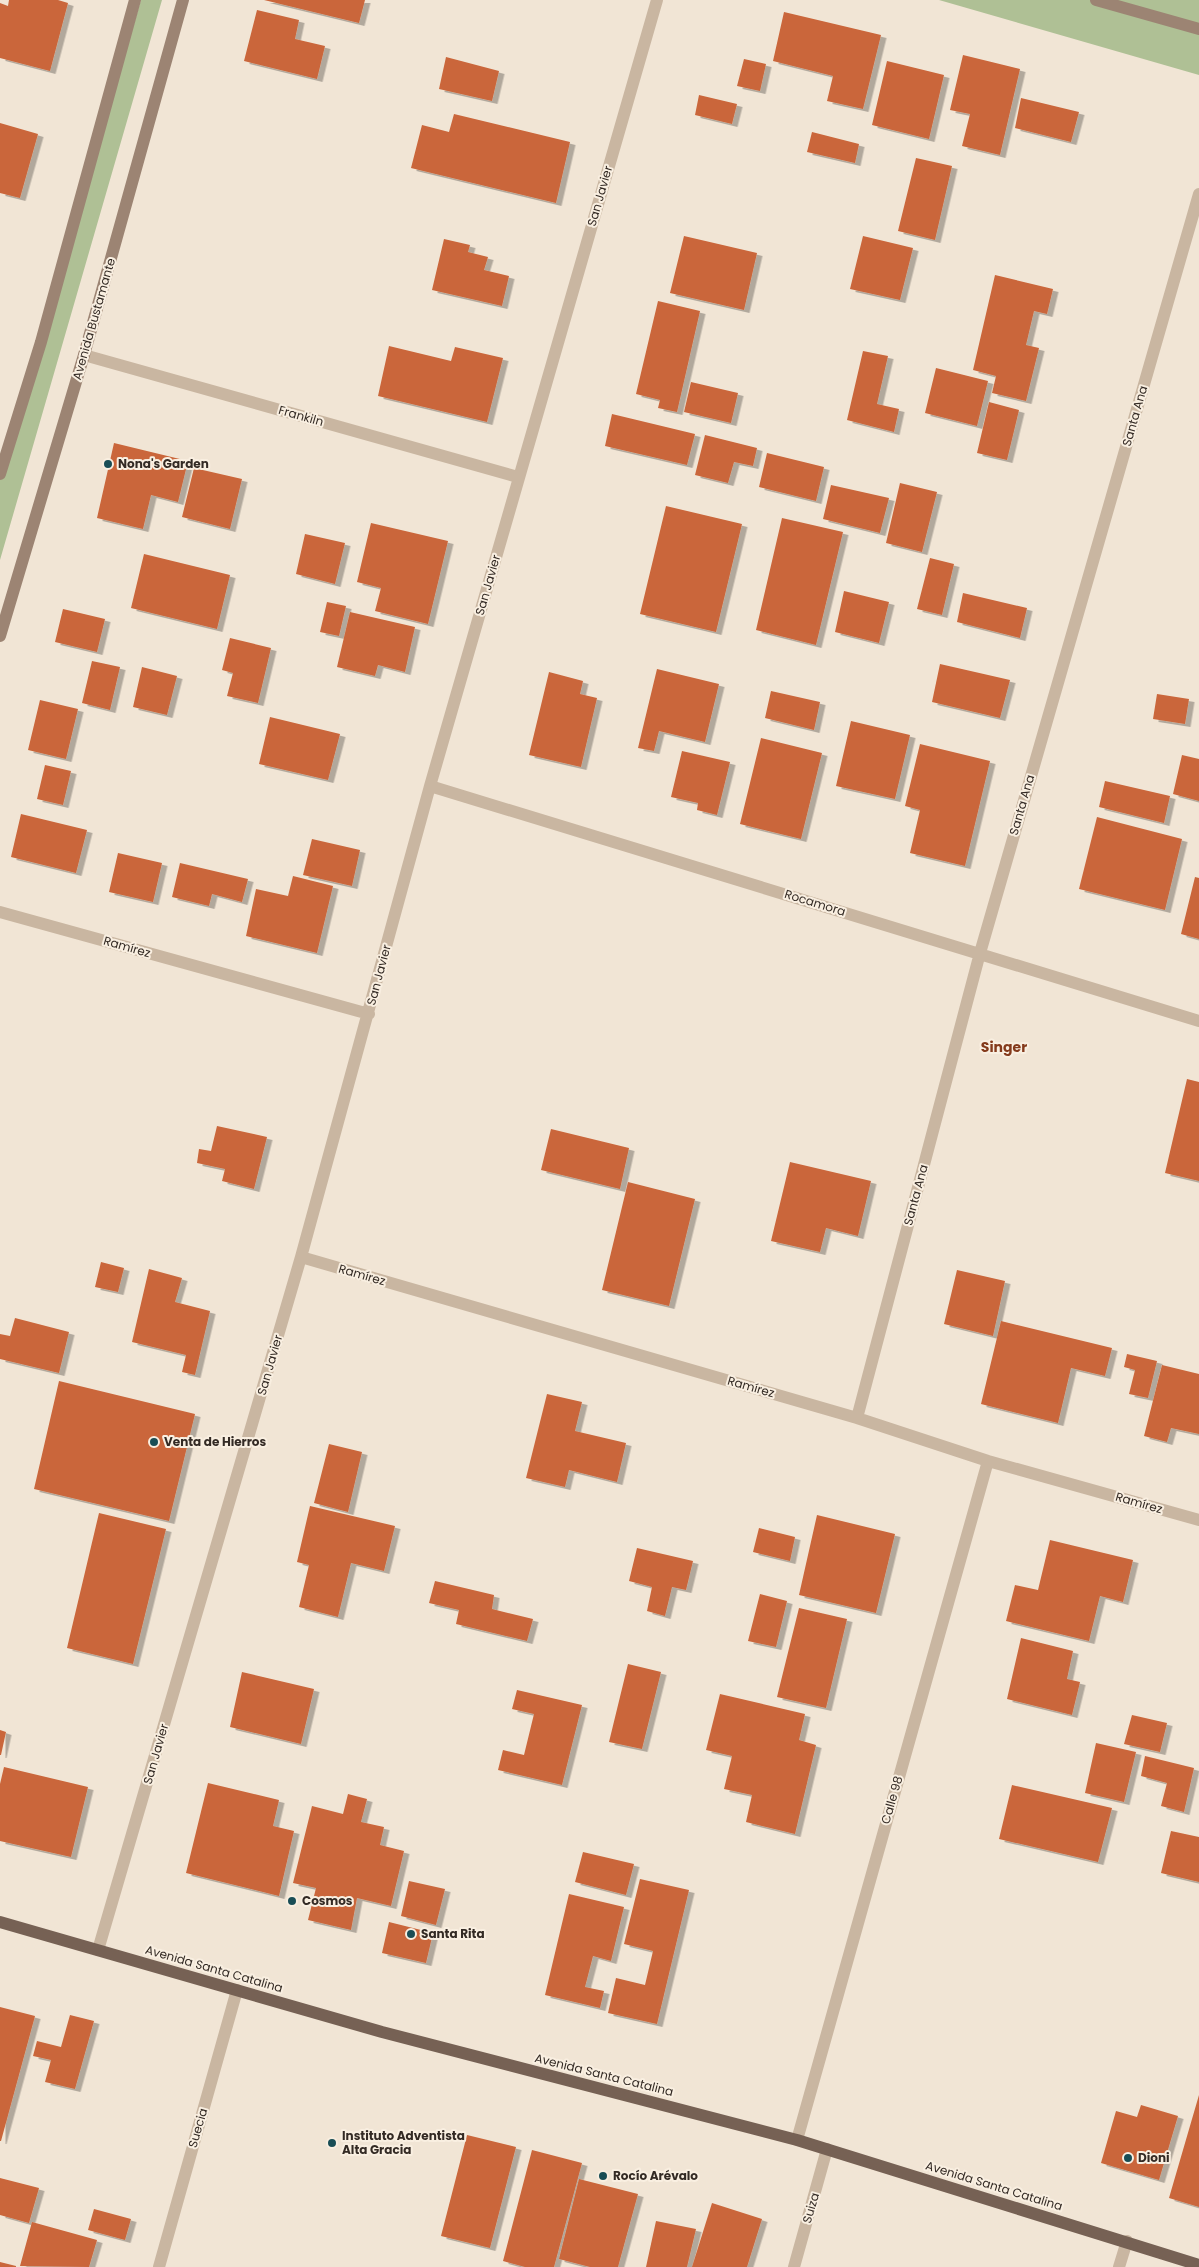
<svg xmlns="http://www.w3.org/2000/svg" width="1199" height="2267" viewBox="0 0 1199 2267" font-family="Poppins,sans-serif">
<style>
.green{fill:#afc095}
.building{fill:#ca663a;filter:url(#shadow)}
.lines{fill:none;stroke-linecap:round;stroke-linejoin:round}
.street{stroke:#c9b6a1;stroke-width:12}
.secondary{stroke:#9c8473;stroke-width:12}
.primary{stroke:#766154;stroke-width:12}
.poi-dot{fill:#194d55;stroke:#f9efe1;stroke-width:2}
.labels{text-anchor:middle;stroke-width:4;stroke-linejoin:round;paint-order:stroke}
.street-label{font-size:12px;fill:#332a24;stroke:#f9efe1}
.poi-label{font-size:12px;font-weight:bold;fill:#332a24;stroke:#f9efe1;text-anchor:start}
.neighbourhood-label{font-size:14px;font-weight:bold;fill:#843a1b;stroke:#f9efe1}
</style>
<defs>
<filter id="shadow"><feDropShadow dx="5.5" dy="3" stdDeviation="0" flood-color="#0004"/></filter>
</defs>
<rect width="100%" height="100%" fill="#f1e5d5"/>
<path class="green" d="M141,0H162L0,560V480Z
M939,0H1199V75Z"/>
<path class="building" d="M9,0H58L68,3L50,71L0,58V3L8,6Z
M264,0H365L359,23Z
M257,10L299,20L295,39L325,46L317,79L244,61Z
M784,12L881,35L863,109L827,101L833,76L773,61Z
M963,55L1020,69L1000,155L962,146L970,114L950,110Z
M446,57L499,71L492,101L439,89Z
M744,59L766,64L760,91L737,86Z
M887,61L944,75L929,139L872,125Z
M699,95L737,104L732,124L695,115Z
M1021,98L1079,112L1071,142L1015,128Z
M454,114L570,142L556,203L411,168L422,125L449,132Z
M0,123L38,134L20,198L0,193Z
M812,132L859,144L855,163L807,152Z
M916,158L952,166L935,240L898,231Z
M684,236L757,253L744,310L670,293Z
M863,236L913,248L900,300L850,289Z
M444,239L470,245L468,252L488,257L484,270L509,276L502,306L432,290Z
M995,275L1053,289L1047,314L1034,311L1026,345L1039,348L1026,401L992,393L996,376L973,370Z
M658,301L700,311L677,412L658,408L660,400L636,394Z
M389,346L451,361L455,347L503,358L487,422L378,396Z
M863,351L888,356L877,404L899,409L894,432L847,420Z
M936,368L988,381L977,426L925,413Z
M691,382L738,393L731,423L684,412Z
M989,402L1019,410L1007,460L977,453Z
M612,414L695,434L687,465L605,446Z
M705,435L757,448L753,466L734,462L728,483L695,475Z
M114,443L188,461L178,502L151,495L143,529L97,518Z
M767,453L824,467L816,501L759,487Z
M194,468L242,479L230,529L182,517Z
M900,483L937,492L922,552L886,543Z
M831,485L889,498L880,533L823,519Z
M666,506L742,524L716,632L640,614Z
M782,518L843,532L816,645L756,630Z
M371,523L448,541L428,624L375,611L381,588L357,582Z
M305,534L345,543L335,584L296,574Z
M144,554L230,575L217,629L131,608Z
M930,558L954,564L942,615L917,609Z
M844,591L889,602L879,643L835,632Z
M963,593L1027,608L1020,638L957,622Z
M327,602L346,606L339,636L320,632Z
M63,609L105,619L97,652L55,642Z
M350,612L415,627L405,672L378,665L375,676L337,667Z
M230,638L271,648L258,703L227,696L233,673L222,670Z
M92,661L120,667L110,710L82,703Z
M940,664L1010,680L1000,718L932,702Z
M142,667L177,676L167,715L133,707Z
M657,669L719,684L705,742L659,731L654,751L638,748Z
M549,672L583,681L580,694L597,698L581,767L529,755Z
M771,691L820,702L814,730L765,718Z
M1157,694L1189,699L1185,724L1153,719Z
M40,700L78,709L66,759L28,750Z
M270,717L340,734L328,780L259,764Z
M851,721L910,735L895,799L836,786Z
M761,738L822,753L801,839L740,824Z
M920,744L990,761L965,866L910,853L920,810L905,806Z
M682,751L730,762L717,815L697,810L698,803L671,797Z
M1182,755L1199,759V801L1173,794Z
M45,765L71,771L63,805L37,799Z
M1105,781L1170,796L1164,823L1099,807Z
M21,814L87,830L76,873L11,857Z
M1097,817L1182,839L1165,910L1079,889Z
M312,839L360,850L352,886L303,875Z
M118,853L162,863L153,902L109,892Z
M180,863L248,879L242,902L212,894L209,906L172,897Z
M293,876L333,886L317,953L246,936L256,889L288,896Z
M1195,877L1199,878V939L1181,934Z
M1187,1079L1199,1082V1181L1165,1173Z
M217,1126L267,1137L254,1189L222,1181L225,1169L197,1163L199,1149L211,1151Z
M551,1129L629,1148L620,1189L541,1170Z
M790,1162L871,1181L858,1236L826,1228L820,1252L771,1241Z
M628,1182L695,1199L669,1306L602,1290Z
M101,1262L124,1268L118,1292L95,1287Z
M149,1269L182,1278L175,1302L210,1311L195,1375L182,1372L186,1355L132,1342Z
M957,1270L1005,1281L993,1336L944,1324Z
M15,1318L69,1332L59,1373L0,1359V1334L10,1336Z
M1001,1321L1112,1348L1105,1376L1071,1368L1058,1423L981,1404Z
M1127,1354L1157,1361L1148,1398L1129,1394L1135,1370L1124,1367Z
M1162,1365L1199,1374V1434L1171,1428L1167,1442L1144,1436Z
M59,1381L195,1414L169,1521L34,1489Z
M547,1394L582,1402L575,1431L626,1443L617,1482L569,1470L565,1487L526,1478Z
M329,1444L362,1452L348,1512L314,1503Z
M310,1506L395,1526L384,1571L351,1563L338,1617L299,1607L309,1565L297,1562Z
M99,1513L166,1529L133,1664L67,1648Z
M817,1515L895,1534L876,1613L799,1595Z
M759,1528L795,1537L790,1561L753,1552Z
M1050,1540L1133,1560L1123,1602L1100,1596L1089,1641L1006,1621L1015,1585L1038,1590Z
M637,1548L693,1561L686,1590L672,1587L665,1616L647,1611L652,1587L629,1581Z
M435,1581L494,1595L492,1609L533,1619L527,1641L456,1624L459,1610L429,1603Z
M760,1594L787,1601L776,1647L748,1641Z
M799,1608L847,1619L826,1708L777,1697Z
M1021,1638L1073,1651L1067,1679L1080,1682L1072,1715L1007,1699Z
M628,1664L661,1672L642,1749L609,1742Z
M242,1672L314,1689L301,1744L230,1727Z
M517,1690L582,1705L562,1785L498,1770L503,1750L524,1755L534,1714L512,1709Z
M720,1694L805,1714L799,1740L816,1745L795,1834L746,1822L752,1795L724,1789L732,1756L706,1750Z
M1132,1715L1167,1723L1160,1752L1124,1744Z
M0,1730L6,1732L1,1755H0Z
M1096,1743L1136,1752L1124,1802L1085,1793Z
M1145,1756L1194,1768L1184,1812L1161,1806L1167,1783L1141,1776Z
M4,1767L88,1787L71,1857L0,1841V1784Z
M208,1783L279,1800L273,1826L294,1831L279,1896L186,1873Z
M1012,1785L1112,1808L1098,1862L999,1839Z
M348,1794L367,1799L361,1822L384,1827L380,1845L404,1851L391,1906L357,1898L351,1930L308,1920L316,1888L293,1883L312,1806L343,1814Z
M1171,1831L1199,1837V1882L1161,1873Z
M583,1852L634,1864L626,1895L575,1882Z
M640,1879L689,1890L657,2024L608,2013L616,1978L645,1985L653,1951L624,1944Z
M409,1881L445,1889L436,1925L401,1916Z
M569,1894L624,1907L611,1961L593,1956L585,1987L604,1991L600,2008L545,1995Z
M389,1922L433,1933L426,1963L382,1953Z
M0,2007L35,2016L1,2141H0Z
M70,2015L94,2021L75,2089L45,2082L51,2060L33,2056L37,2041L61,2047Z
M1199,2095V2207L1169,2198Z
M1141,2105L1178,2116L1159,2180L1101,2163L1116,2111L1137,2117Z
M467,2135L516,2147L490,2248L441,2236Z
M532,2150L582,2163L554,2267H525L503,2261Z
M0,2178L39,2188L29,2223L0,2215Z
M579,2179L638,2194L618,2267H590L559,2259Z
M712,2203L762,2219L747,2267H692Z
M94,2209L131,2219L125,2240L88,2230Z
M656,2221L696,2229L687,2267H646Z
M32,2222L97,2240L89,2267L20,2266Z
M0,2262L16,2266V2267H0Z"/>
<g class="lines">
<path class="street" d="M84,355L518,477
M430,786L1199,1021
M0,912L369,1014
M301,1257L857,1418L988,1461L1199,1520
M857,1418L980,953L1199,194
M98,1950L301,1257L430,786L657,0
M797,2140L988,1461
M159,2267L237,1990
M794,2267L827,2149
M1119,2267L1127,2241"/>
<path class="secondary" d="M1096,0L1199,29
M0,474L41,342L135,0
M0,636L84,355L183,0"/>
<path class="primary" d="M0,1922L382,2032L797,2140L1199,2265"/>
</g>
<g class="poi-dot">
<circle cx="108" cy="464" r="5"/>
<circle cx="154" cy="1442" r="5"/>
<circle cx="292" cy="1901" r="5"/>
<circle cx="411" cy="1934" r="5"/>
<circle cx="332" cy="2143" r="5"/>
<circle cx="1128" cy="2158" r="5"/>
<circle cx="603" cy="2176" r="5"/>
</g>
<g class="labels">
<g class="street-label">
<text transform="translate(600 196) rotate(-74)" y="4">San Javier</text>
<text transform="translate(94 319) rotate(-74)" y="4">Avenida Bustamante</text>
<text transform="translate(301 416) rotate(16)" y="4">Frankiln</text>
<text transform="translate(1135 416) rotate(-74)" y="4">Santa Ana</text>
<text transform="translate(488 585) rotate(-74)" y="4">San Javier</text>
<text transform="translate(1022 805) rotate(-74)" y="4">Santa Ana</text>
<text transform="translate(815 903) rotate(17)" y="4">Rocamora</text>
<text transform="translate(127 947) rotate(16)" y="4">Ramírez</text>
<text transform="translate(379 975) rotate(-75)" y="4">San Javier</text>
<text transform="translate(916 1195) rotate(-75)" y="4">Santa Ana</text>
<text transform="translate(362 1275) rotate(16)" y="4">Ramírez</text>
<text transform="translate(270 1365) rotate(-74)" y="4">San Javier</text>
<text transform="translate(751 1387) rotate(16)" y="4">Ramírez</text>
<text transform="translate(1139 1503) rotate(16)" y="4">Ramírez</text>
<text transform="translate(156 1754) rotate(-74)" y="4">San Javier</text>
<text transform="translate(892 1800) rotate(-74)" y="4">Calle 98</text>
<text transform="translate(214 1969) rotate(16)" y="4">Avenida Santa Catalina</text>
<text transform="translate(604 2075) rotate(14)" y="4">Avenida Santa Catalina</text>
<text transform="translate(198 2128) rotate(-74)" y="4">Suecia</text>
<text transform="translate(994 2186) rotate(17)" y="4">Avenida Santa Catalina</text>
<text transform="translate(811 2208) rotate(-74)" y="4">Suiza</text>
</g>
<g class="poi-label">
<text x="118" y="468">Nona's Garden</text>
<text x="164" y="1446">Venta de Hierros</text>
<text x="302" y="1905">Cosmos</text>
<text x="421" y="1938">Santa Rita</text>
<text x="342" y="2140">Instituto Adventista<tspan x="342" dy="14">Alta Gracia</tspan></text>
<text x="1138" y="2162">Dioni</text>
<text x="613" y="2180">Rocío Arévalo</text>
</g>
<g class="neighbourhood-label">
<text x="1004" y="1052">Singer</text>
</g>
</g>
</svg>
